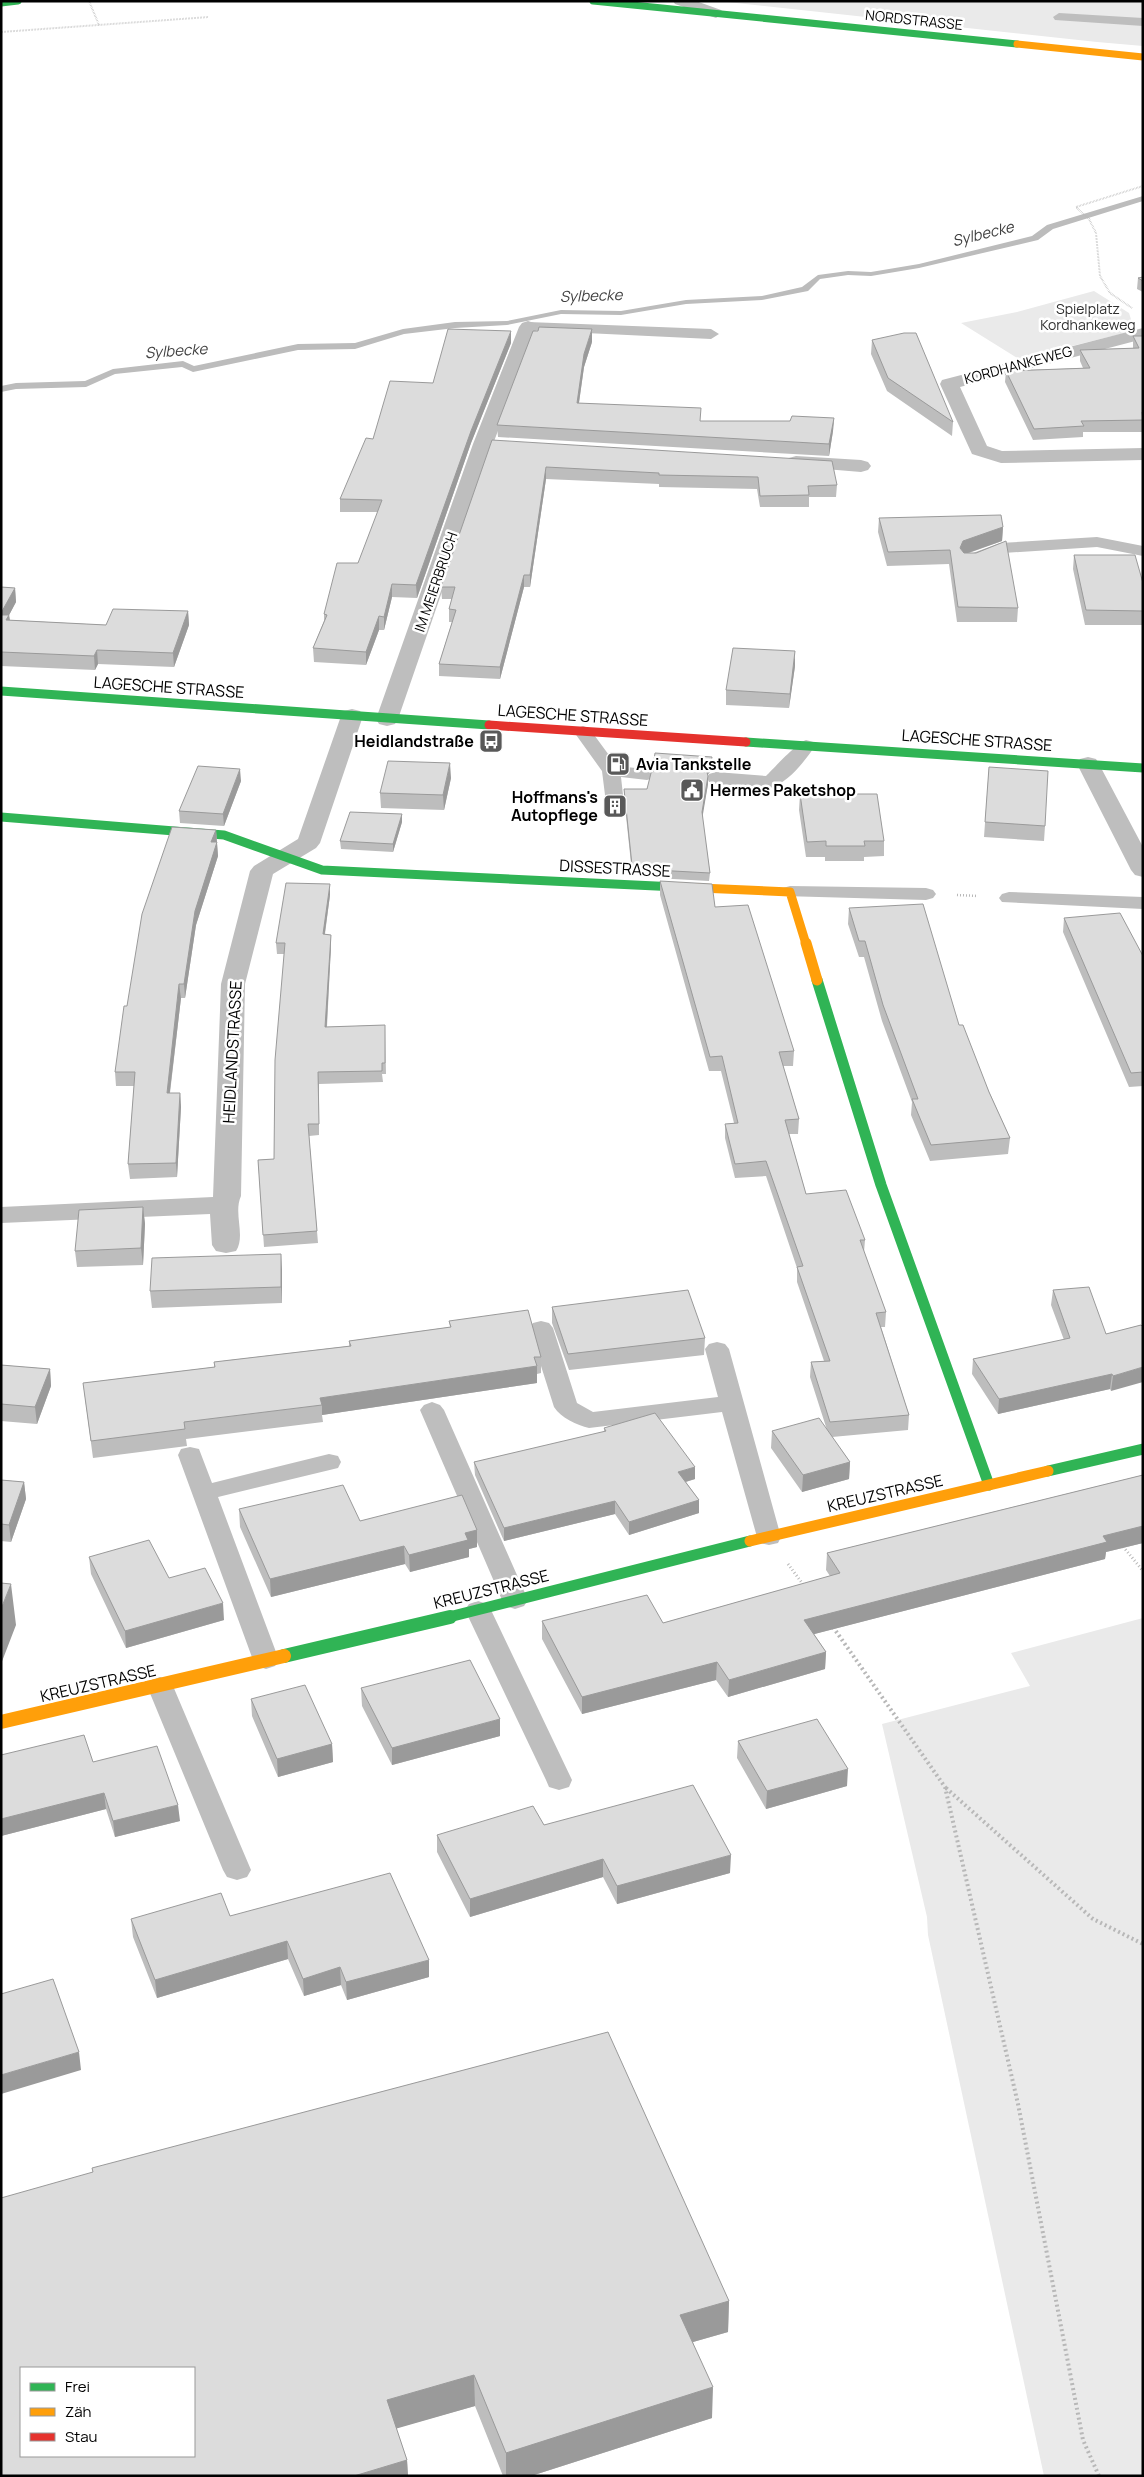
<svg xmlns="http://www.w3.org/2000/svg" width="1144" height="2477" viewBox="0 0 1144 2477" font-family="Manrope,sans-serif">
<style>
.green{fill:#eaeaea}
.lines{fill:none;stroke-linecap:round;stroke-linejoin:round}
.stream{fill:#bcbcbc;fill-rule:evenodd}
.path-far3{stroke:#b8b8b8;stroke-width:2;stroke-dasharray:0.5 1;stroke-linecap:butt}
.path-far2{stroke:#b8b8b8;stroke-width:2.5;stroke-dasharray:1 2;stroke-linecap:butt}
.path-far1{stroke:#b8b8b8;stroke-width:3;stroke-dasharray:1 2.5;stroke-linecap:butt}
.path{stroke:#b8b8b8;stroke-width:4;stroke-dasharray:2 3;stroke-linecap:butt}
.lane{fill:#bebebe;fill-rule:evenodd}
.street{fill:#bebebe;fill-rule:evenodd}
.fast-far3{stroke:#30b455;stroke-width:7}
.fast-far2{stroke:#30b455;stroke-width:9}
.fast-far1{stroke:#30b455;stroke-width:11}
.fast{stroke:#30b455;stroke-width:14}
.slow-far3{stroke:#ff9f0a;stroke-width:7}
.slow-far2{stroke:#ff9f0a;stroke-width:9}
.slow-far1{stroke:#ff9f0a;stroke-width:11}
.slow{stroke:#ff9f0a;stroke-width:14}
.jam{stroke:#e5322d;stroke-width:9}
.wall{fill:#bdbdbd}
.shaded-wall{fill:#9a9a9a}
.building{fill:#dcdcdc;stroke:#9a9a9a;fill-rule:evenodd}
.labels{text-anchor:middle;stroke-width:5;stroke-linejoin:round;paint-order:stroke}
.far-street-label{font-size:14px;fill:#000;stroke:#fff}
.far-park-label{font-size:14px;fill:#2f2f2f;stroke:#fff}
.far-water-label{font-size:15px;font-style:italic;fill:#404040;stroke:#fff}
.street-label{font-size:16px;fill:#000;stroke:#fff}
.poi-label{font-size:16px;font-weight:bold;fill:#000;stroke:#fff;text-anchor:end}
</style>
<rect width="100%" height="100%" fill="#fff"/>
<path class="green" d="M718,1H1143V46L1097,42Z
M1094,291L1129,313L1134,329L1137,330L1019,359L961,323L1017,312Z
M1143,1618V2476H1044L928,1935L927,1917L882,1724L1030,1686L1011,1653Z"/>
<g class="lines">
<path class="stream" d="M1143,196V201L1053,229L1038,240L919,268L871,276L848,275L820,279L808,291L762,300L686,304L621,315L561,314L507,325L455,328L404,334L355,349L298,350L193,372L182,367L115,374L86,387L16,389L1,392V386L16,383L85,381L113,369L183,361L194,366L298,344L355,343L403,329L455,322L507,321L561,310L621,311L686,300L762,296L802,287L818,275L848,271L871,272L919,264L1032,236L1047,225Z"/>
<path class="path-far3" d="M89,1L99,25
M1,32L209,17
M1132,308L1110,293L1100,276L1096,233L1089,219L1076,207L1143,186"/>
<path class="path-far2" d="M957,895L978,896"/>
<path class="path-far1" d="M1121,1544L1143,1571
M788,1564L805,1587"/>
<path class="path" d="M833,1627L945,1787L1018,2104L1083,2440L1099,2476
M946,1788L1093,1919L1143,1944"/>
<path class="lane" d="M1059,13L1143,18V26L1055,20L1053,17Z
M528,322L711,329L719,334L711,339L523,330L520,327Z
M1097,537L1143,546V556L1097,547L1003,553L985,561H973L971,557L973,553L1000,543Z
M583,726L589,728L617,766L654,770L656,774L654,778L647,780L621,777L623,795L621,799H607L605,795L602,771L574,732L577,728Z
M806,740L813,742L815,746C805,761 788,783 770,788L716,784L709,782L707,778L709,774L716,772L766,776C774,768 798,742 806,740Z
M790,886L926,888L933,890L936,894L933,898L926,900L783,896L780,892L783,888Z
M1009,892L1143,897V909L1002,902L999,898L1002,894Z
M541,1321L549,1323L553,1328L577,1403L593,1412L718,1397L705,1349L709,1344L717,1342L725,1344L729,1349L781,1537L778,1543L769,1545L760,1543L757,1537L722,1412L589,1428C577,1425 561,1418 554,1407L529,1328L533,1323Z
M432,1402L440,1405L444,1410L528,1600L524,1606L515,1609L506,1606L502,1600L420,1410L424,1405Z
M190,1447L199,1449L212,1483L329,1454L338,1456L341,1462L338,1468L218,1497L279,1660L275,1666L266,1669L257,1666L253,1660L178,1455L181,1449Z
M478,1601L487,1604L491,1610L572,1780L569,1787L559,1790L549,1787L546,1780L465,1610L469,1604Z
M160,1677L169,1680L173,1686L251,1870L247,1877L237,1880L227,1877L223,1870L147,1686L151,1680Z"/>
<path class="street" d="M673,1H696L721,10L724,13L716,18L675,4Z
M528,321L534,323L537,327L493,444L398,719L395,724L387,726L379,724L376,719L473,444L519,327L522,323Z
M1143,328V339L960,387L987,446L1002,451L1143,448V460L1001,463L972,454L940,384L942,380Z
M796,456L861,460L868,462L871,466L868,470L861,472L789,466L786,462L789,458Z
M352,709L360,711L363,716L320,843L316,848L273,874L245,984L241,1196C233,1213 246,1236 236,1251L226,1253L216,1251L212,1245L210,1214L1,1223V1207L213,1197L221,984L250,871L254,866L298,839L341,716L344,711Z
M1088,757L1096,759L1099,764L1143,847V877L1135,875L1131,870L1077,764L1080,759Z"/>
<path class="fast-far3" d="M593,1L1017,44
M1,3L18,1"/>
<path class="fast-far2" d="M1,691L489,725
M746,742L1143,768
M1,817L224,835L322,870L677,887"/>
<path class="fast-far1" d="M817,980L881,1185L989,1485
M1048,1471L1143,1449
M445,1618L750,1541"/>
<path class="fast" d="M284,1656L450,1617"/>
<path class="slow-far3" d="M1017,44L1143,57"/>
<path class="slow-far2" d="M677,887L790,892L806,944"/>
<path class="slow-far1" d="M806,943L817,980
M750,1541L1048,1471"/>
<path class="slow" d="M1,1722L284,1656"/>
<path class="jam" d="M489,725L746,742"/>
</g>
<path class="wall" d="M1143,277V292L1137,289L1138,278Z
M1133,336H1143V432H1083V437L1033,440L1005,382L1006,371L1083,368L1080,361V350L1133,348Z
M872,340L953,422L952,436L887,391L871,354Z
M592,342L584,367L579,403L701,421H790L834,418L833,431L829,456L498,437L497,425Z
M511,343L471,443L417,598L392,597L384,630H379L366,665L314,662L313,648L324,621V614L358,563L378,512H340V499L373,439L433,383Z
M492,440L837,485L836,497H809V507H760L757,489L659,487V484L546,479L530,587H524L500,679L439,676V664L452,622H449V609L452,599H442L441,587Z
M879,518L1003,527L1002,541L969,553L1018,608L1017,622H957L949,564L887,566L878,532Z
M1074,555L1143,583V625H1085L1073,569Z
M1,587L15,588L16,602L9,615L10,620L106,625L188,611L189,625L174,667L98,664L95,670L1,666Z
M795,666L789,708L726,705V690Z
M712,757L710,772L708,774V784L702,816L710,873L709,881L655,878L654,873H632L624,797V789H647L655,770L654,768V760Z
M989,767L1045,826L1044,841L984,837Z
M451,778L444,810L381,808L380,793Z
M241,781L224,826L180,823L179,811Z
M800,794L884,841V856L864,857V861H825V857H806L799,810Z
M402,814V822L393,852L341,849L340,841Z
M216,830L218,856L196,925L185,998H181L170,1093H180L181,1107L177,1177L130,1179L128,1164L134,1086H116L115,1072Z
M660,881L715,907L794,1051L793,1066H783L799,1119L798,1134H789L806,1194L865,1240L864,1252L886,1312L885,1327H881L909,1415L908,1430L832,1437L850,1462L849,1479L802,1492L771,1448L772,1431L827,1430L810,1377L811,1362L824,1361L797,1282V1268L766,1176L735,1178L725,1138V1124L734,1123L721,1071H709L660,895Z
M330,895L325,934L331,935V946L327,1027L385,1025L386,1074H382L383,1082L319,1084V1135L309,1136L318,1243L264,1247L258,1160L274,1159L284,954H277L276,943Z
M849,908L959,1025L1010,1138L1008,1154L930,1161L911,1115L912,1102L882,1021L864,957H859L848,924Z
M1064,918L1143,956V1086L1129,1087L1063,932Z
M143,1207L145,1224L143,1265L77,1267L75,1251Z
M282,1270V1303L152,1308L150,1291Z
M1053,1290L1106,1334L1141,1325L1111,1391L1110,1389L998,1414L972,1374L973,1359L1064,1340L1051,1305Z
M552,1307L705,1338L704,1355L569,1370L552,1323Z
M449,1321L541,1357V1373L537,1374V1383L322,1415L323,1422L186,1439L187,1446L93,1458L83,1383L214,1367V1362L349,1346V1341L450,1327Z
M1,1365L50,1369L51,1386L37,1424L1,1421Z
M604,1428L695,1479L686,1482L699,1500V1513L629,1535L615,1514L504,1541L475,1475L474,1462L604,1432Z
M1143,1475V1543L1106,1552L1105,1559L814,1634L826,1652L825,1669L728,1697L716,1680L582,1714L542,1639V1621L663,1623L830,1576L826,1570L827,1553Z
M1,1480L24,1482L26,1499L11,1542L1,1541Z
M239,1509L360,1521L477,1530V1547L469,1549V1557L410,1572L405,1564L271,1597L240,1527Z
M89,1557L169,1578L224,1620L126,1648L91,1574Z
M361,1688L500,1736L392,1765L362,1706Z
M251,1699L332,1744L333,1762L278,1777L252,1716Z
M738,1741L847,1786L766,1809L737,1758Z
M1,1755L93,1762L180,1821L115,1837L106,1809L1,1836Z
M544,1825L730,1873L617,1904L603,1877L470,1917L437,1852V1835Z
M230,1916L429,1977L347,2000L341,1985L304,1996L288,1959L157,1998L133,1937L131,1919Z
M92,2168L729,2301L728,2332L693,2342L712,2418L531,2476H503L475,2406L396,2428L407,2460L408,2476H1L93,2172Z"/>
<path class="shaded-wall" d="M592,329V342L584,367L577,416V403L584,354Z
M511,331V343L471,443L417,598L416,585L471,431Z
M834,418L833,431L829,456V444Z
M546,467V479L530,587V575Z
M1003,527L1002,541L962,555L960,548L963,541Z
M524,575V587L500,679V667Z
M392,584V597L384,630V617Z
M15,588L16,602L7,619L9,615L11,629L1,625V613Z
M188,611L189,625L174,667L173,653Z
M379,616V630L366,665V652Z
M97,650L98,664L95,670L94,656Z
M795,651V666L789,708L790,694Z
M712,757L710,772L705,777L706,769Z
M450,763L451,778L444,810L443,795Z
M240,769L241,781L224,826L223,814Z
M708,776V784L702,820V812Z
M402,814V822L393,852V844Z
M216,830L218,856L196,925L185,998L184,984L195,911L211,842Z
M330,884V895L323,946V934Z
M331,935V946L326,1038L325,1027Z
M179,984L181,998L168,1107L167,1093Z
M318,1072L319,1084V1135V1124Z
M180,1093L181,1107L177,1177L176,1163Z
M143,1207L145,1224L143,1265L141,1248Z
M281,1254L282,1270V1303L281,1287Z
M537,1366V1383L322,1415V1405L320,1398Z
M1143,1367V1382L1111,1391L1113,1376Z
M50,1369L51,1386L37,1424L35,1407Z
M1112,1374L1110,1389L998,1414L999,1399Z
M850,1462L849,1479L802,1492L803,1475Z
M695,1467V1479L678,1484V1472Z
M24,1482L26,1499L11,1542L9,1525Z
M699,1500V1513L629,1535V1522Z
M615,1501V1514L504,1541V1528Z
M1143,1526V1543L1106,1552L1105,1559L803,1637L804,1620L1103,1536Z
M477,1530V1547L469,1549V1557L410,1572L409,1555L465,1533Z
M404,1546L405,1564L271,1597L270,1579Z
M11,1584L16,1625L1,1664V1609Z
M223,1603L224,1620L126,1648L125,1631Z
M826,1652L825,1669L728,1697L729,1680Z
M717,1662L716,1680L582,1714V1697Z
M500,1719V1736L392,1765V1748Z
M332,1744L333,1762L278,1777L277,1759Z
M848,1769L847,1786L766,1809L767,1791Z
M104,1793L106,1809L1,1836V1819Z
M178,1805L180,1821L115,1837L113,1821Z
M731,1855L730,1873L617,1904V1886Z
M603,1859V1877L470,1917V1899Z
M287,1941L288,1959L157,1998L155,1980Z
M429,1960V1977L347,2000L346,1982Z
M340,1967L341,1985L304,1996L303,1979Z
M79,2052L81,2070L1,2094V2075Z
M729,2301L728,2332L679,2346L680,2315Z
M474,2375L475,2406L388,2431L387,2400Z
M713,2387L712,2418L531,2476H506V2453Z
M407,2460L408,2476H354Z"/>
<path class="building" d="M1143,277V281L1138,278Z
M539,327L592,329L584,354L577,403L701,408L700,421H790L792,416L834,418L829,444L497,425L533,331H538Z
M448,329L511,331L471,431L416,585L392,584L384,617L379,616L366,652L313,648L327,615L324,614L337,563H358L382,500L340,499L366,438L373,439L390,381L433,383Z
M904,333H916L953,422L888,378L872,340Z
M1133,336H1143V412H1142L1143,420L1081,421L1084,426L1034,429L1006,371L1090,368L1080,350L1139,348Z
M492,440L832,461L837,485L808,486L809,495L760,496L758,477L659,475V473L546,467L530,575H524L500,667L439,664L456,610L449,609L455,587H441Z
M1001,515L1003,527L963,541L960,548L964,553H976L1006,541L1018,608L958,607L950,550L888,552L879,518Z
M1074,555H1135L1143,583V611L1086,610Z
M1,587L15,588L1,613Z
M113,609L188,611L173,653L97,650L94,656L1,652V615H9L6,620L106,625Z
M733,648L795,651L790,694L726,690Z
M655,753L712,757L711,764L706,769L708,776L702,812L710,873L655,870L654,865H632L624,789H647L651,773L658,767L654,760Z
M388,761L450,763L443,795L380,793Z
M198,766L240,769L223,814L179,811Z
M989,767L1048,771L1045,826L985,822Z
M800,794H877L884,841H864L865,846H826V841L807,842Z
M350,812L402,814L393,844L340,841Z
M172,827L216,830L211,842H217L195,911L184,984H179L167,1093H180L176,1163L128,1164L135,1072H115L124,1006H127L142,914Z
M660,881L712,884L715,907L748,905L794,1051L779,1052L799,1119L785,1120L806,1194L846,1190L865,1240H860L886,1312L876,1313L909,1415L830,1422L811,1362L830,1361L797,1267L803,1266L766,1161L735,1164L725,1124L738,1123L722,1056L710,1057Z
M286,883L330,884L323,934L331,935L325,1027L385,1025V1063H382V1071L318,1072L319,1124H308L317,1231L263,1235L258,1160L274,1159L275,1060L285,943H276Z
M923,904L959,1025H963L989,1092L1010,1138L931,1145L912,1099H918L883,1005L865,941H859L849,908Z
M1120,913L1143,956V1072L1131,1073L1064,918Z
M143,1207L141,1248L75,1251L79,1210Z
M281,1254V1287L150,1291L152,1258Z
M1089,1287L1106,1334L1141,1325L1143,1327V1367L1113,1376L1112,1374L999,1399L973,1359L1070,1338L1053,1290Z
M688,1290L705,1338L568,1354L552,1307Z
M528,1310L541,1357H534L537,1366L320,1398L322,1405L184,1422L185,1429L91,1441L83,1383L215,1367L214,1362L351,1346L349,1341L451,1327L449,1321Z
M1,1365L50,1369L35,1407L1,1404Z
M655,1413L695,1467L678,1472L699,1500L629,1522L615,1501L504,1528L474,1462L606,1431L604,1428Z
M819,1418L850,1462L803,1475L772,1431Z
M1143,1475V1526L1103,1536L1107,1542L804,1620L826,1652L729,1680L717,1662L582,1697L542,1621L647,1595L663,1623L840,1573L827,1553Z
M1,1480L24,1482L9,1525L1,1524Z
M343,1485L360,1521L462,1495L477,1530L465,1533L468,1540L409,1555L404,1546L270,1579L239,1509Z
M149,1540L169,1578L205,1568L223,1603L125,1631L89,1557Z
M1,1583L11,1584L1,1609Z
M470,1660L500,1719L392,1748L361,1688Z
M305,1685L332,1744L277,1759L251,1699Z
M817,1719L848,1769L767,1791L738,1741Z
M84,1735L93,1762L157,1746L178,1805L113,1821L104,1793L1,1819V1755Z
M693,1785L731,1855L617,1886L603,1859L470,1899L437,1835L533,1806L544,1825Z
M390,1873L429,1960L346,1982L340,1967L303,1979L287,1941L155,1980L131,1919L221,1893L230,1916Z
M53,1979L79,2052L1,2075V1994Z
M608,2032L729,2301L680,2315L713,2387L506,2453L474,2375L387,2400L407,2460L354,2476H1V2198L93,2172L92,2168ZM21,2368H194V2456H21Z"/>
<defs>
<g id="bus-square" transform="scale(1.25)"><rect x="-9" y="-9" width="18" height="18" rx="4" fill="#595959" stroke="#fff"/><path d="M-5-6H5V4H4V6H2V4H-2V6H-4V4H-5ZM-3.5-4V0h7V-4ZM-3.5 1.2v1.5H-2V1.2ZM2 1.2v1.5H3.5V1.2Z" fill="#fff"/></g>
<g id="fuel-square" transform="scale(1.25)"><rect x="-9" y="-9" width="18" height="18" rx="4" fill="#595959" stroke="#fff"/><path d="M-5.5-6h7V0h2V4h1.3V-2.5L3-4.5l.8-.8L6-3V5H2.5V1h-1V6h-7ZM-4.2-4.7v3.2H.2V-4.7Z" fill="#fff"/></g>
<g id="civic-square" transform="scale(1.25)"><rect x="-9" y="-9" width="18" height="18" rx="4" fill="#595959" stroke="#fff"/><path d="M-.6-6.5H3V-4.5H.6V-3L4-1V1h2V6H-6V1h2V-1L-.6-3ZM-1.2 2.5V6h2.4V2.5Z" fill="#fff"/></g>
<g id="building-square" transform="scale(1.25)"><rect x="-9" y="-9" width="18" height="18" rx="4" fill="#595959" stroke="#fff"/><path d="M-4-6H4V6H1V3H-1V6H-4ZM-2.5-4.3h1.7v1.8h-1.7ZM.8-4.3h1.7v1.8H.8ZM-2.5-1h1.7V.8h-1.7ZM.8-1h1.7V.8H.8Z" fill="#fff"/></g>
</defs>
<g fill-rule="evenodd">
<use href="#bus-square" x="491" y="741"/>
<use href="#fuel-square" x="618" y="764"/>
<use href="#civic-square" x="692" y="790"/>
<use href="#building-square" x="615" y="806"/>
</g>
<g class="labels">
<g class="far-street-label">
<text transform="translate(914 20) rotate(6)" y="5">NORDSTRASSE</text>
<text transform="translate(1018 365) rotate(-15)" y="5">KORDHANKEWEG</text>
<text transform="translate(436 582) rotate(-71)" y="5">IM MEIERBRUCH</text>
</g>
<g class="far-park-label">
<text x="1088" y="314">Spielplatz<tspan x="1088" dy="16">Kordhankeweg</tspan></text>
</g>
<g class="far-water-label">
<text transform="translate(983 234) rotate(-14)" y="5">Sylbecke</text>
<text transform="translate(591 296) rotate(-2)" y="5">Sylbecke</text>
<text transform="translate(176 351) rotate(-4)" y="5">Sylbecke</text>
</g>
<g class="street-label">
<text transform="translate(169 687) rotate(4)" y="6">LAGESCHE STRASSE</text>
<text transform="translate(573 715) rotate(4)" y="6">LAGESCHE STRASSE</text>
<text transform="translate(977 740) rotate(4)" y="6">LAGESCHE STRASSE</text>
<text transform="translate(615 868) rotate(3)" y="6">DISSESTRASSE</text>
<text transform="translate(232 1052) rotate(-87)" y="6">HEIDLANDSTRASSE</text>
<text transform="translate(885 1493) rotate(-13)" y="6">KREUZSTRASSE</text>
<text transform="translate(491 1589) rotate(-14)" y="6">KREUZSTRASSE</text>
<text transform="translate(98 1683) rotate(-13)" y="6">KREUZSTRASSE</text>
</g>
<g class="poi-label">
<text x="474" y="747">Heidlandstraße</text>
<text x="636" y="770" text-anchor="start">Avia Tankstelle</text>
<text x="710" y="796" text-anchor="start">Hermes Paketshop</text>
<text x="598" y="803">Hoffmans's<tspan x="598" dy="18">Autopflege</tspan></text>
</g>
</g>
<rect width="1144" height="2477" fill="none" stroke="#000000" stroke-width="5"/>
<rect x="20" y="2367" width="175" height="90" fill="#ffffff" stroke="#999999"/>
<rect x="30" y="2383" width="25" height="8" fill="#30b455" stroke="#999999"/>
<text x="65" y="2392" font-size="15" fill="#000000">Frei</text>
<rect x="30" y="2408" width="25" height="8" fill="#ff9f0a" stroke="#999999"/>
<text x="65" y="2417" font-size="15" fill="#000000">Zäh</text>
<rect x="30" y="2433" width="25" height="8" fill="#e5322d" stroke="#999999"/>
<text x="65" y="2442" font-size="15" fill="#000000">Stau</text>
</svg>
